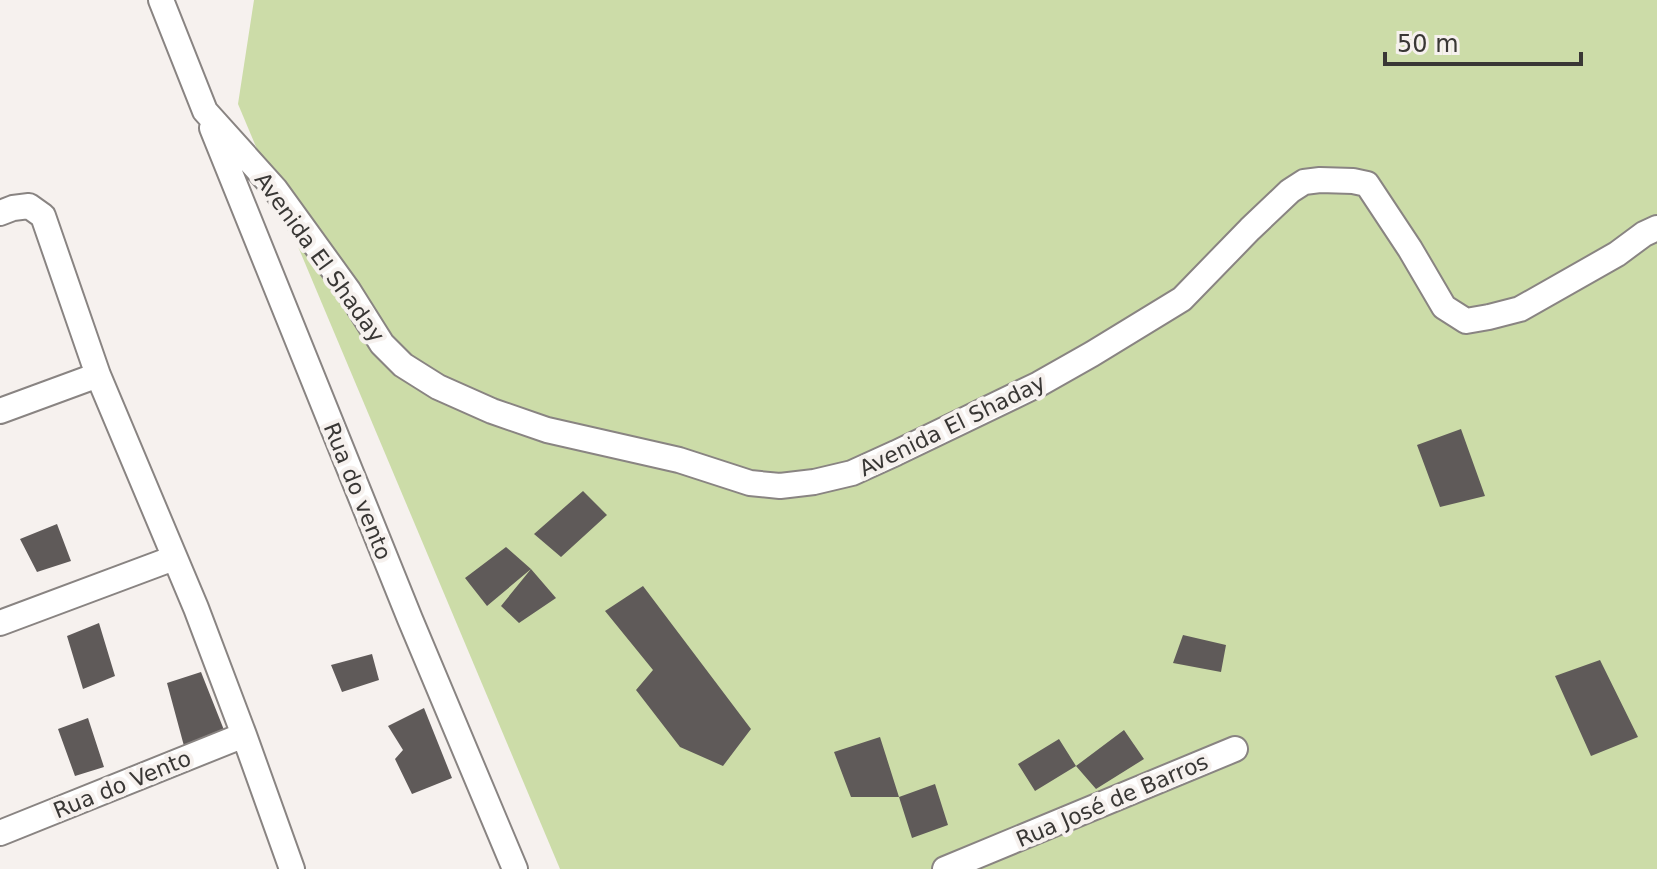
<svg xmlns="http://www.w3.org/2000/svg" width="1657" height="869" viewBox="0 0 1657 869" font-family="'DejaVu Sans',sans-serif">
<style>
.green{fill:#ccdca8}
.building{fill:#5f5a59}
.lines{fill:none;stroke-linecap:round;stroke-linejoin:round}
.street-casing{stroke:#898482;stroke-width:28}
.street{stroke:#fff;stroke-width:24}
.labels{text-anchor:middle;stroke-width:8;stroke-linejoin:round;paint-order:stroke}
.street-label{font-size:22px;fill:#393735;stroke:#f6f1ee}
</style>
<rect width="100%" height="100%" fill="#f6f1ee"/>
<path class="green" d="M254,0H1657V869H560L238,104Z"/>
<path class="building" d="M1461,429L1485,496L1440,507L1417,445Z
M583,491L607,515L561,557L534,534Z
M57,524L71,561L37,572L20,539Z
M506,547L531,569L487,606L465,578Z
M531,569L556,598L519,623L501,606Z
M643,586L751,729L723,766L680,747L636,690L653,670L605,611Z
M99,623L115,676L83,689L67,636Z
M1183,635L1226,645L1221,672L1173,663Z
M372,654L379,680L342,692L331,665Z
M1600,660L1638,737L1591,756L1555,676Z
M201,672L224,730L184,746L167,683Z
M424,708L452,778L412,794L395,759L403,750L388,726Z
M88,718L104,767L75,776L58,729Z
M1124,730L1144,759L1096,789L1076,766Z
M880,737L899,797H851L834,752Z
M1059,739L1076,766L1035,791L1018,764Z
M935,784L948,825L912,838L899,797Z"/>
<g class="lines">
<g class="street-casing">
<path id="street" d="M161,0L205,111L275,189L348,290L382,344L403,365L438,387L492,411L547,430L679,460L750,483L780,486L814,482L852,473L896,453L1039,384L1092,354L1182,299L1250,229L1290,191L1304,182L1320,180L1353,181L1367,184L1410,249L1444,307L1466,321L1489,317L1520,309L1617,254L1644,234L1657,228
M212,128L410,619L515,869
M0,213L13,208L29,206L43,216L98,375L196,608L244,735L292,869
M0,411L98,375
M0,623L174,558
M0,833L244,735
M945,869L1235,749"/>
</g>
<use href="#street" class="street"/>
</g>
<g class="labels">
<g class="street-label">
<text transform="translate(320 257) rotate(54)" y="8">Avenida El Shaday</text>
<text transform="translate(952 425) rotate(-26)" y="8">Avenida El Shaday</text>
<text transform="translate(358 491) rotate(68)" y="8">Rua do vento</text>
<text transform="translate(122 784) rotate(-22)" y="8">Rua do Vento</text>
<text transform="translate(1112 800) rotate(-23)" y="8">Rua José de Barros</text>
</g>
</g>
<path d="M1385 52v12h196v-12" fill="none" stroke="#393735" stroke-width="4"/>
<text x="1397" y="52" font-size="24" fill="#393735" stroke="#f6f1ee" stroke-width="6" paint-order="stroke">50 m</text>
</svg>
